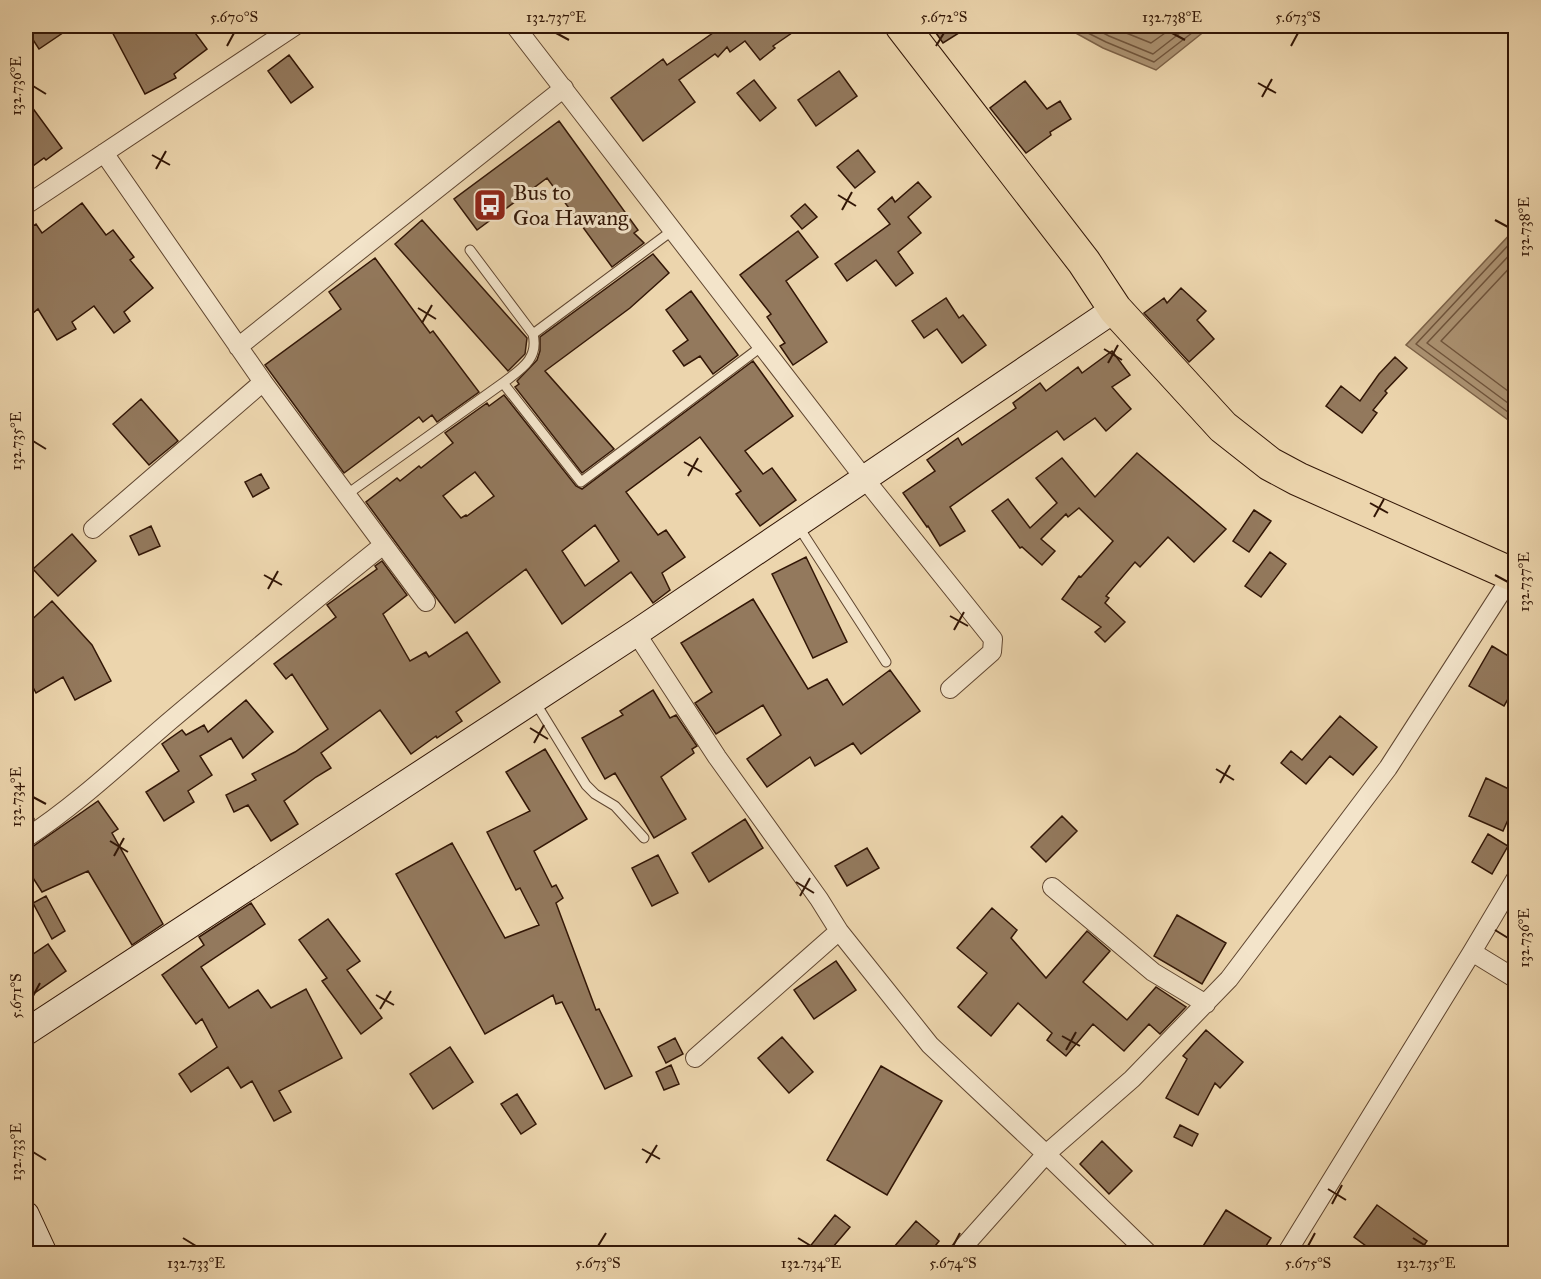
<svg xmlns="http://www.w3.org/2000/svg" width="1541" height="1279" viewBox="0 0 1541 1279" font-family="'IM FELL Great Primer',serif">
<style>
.water{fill:#ad9474;stroke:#7c6248;stroke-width:1.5}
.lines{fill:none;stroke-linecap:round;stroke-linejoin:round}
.shore{stroke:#70553d;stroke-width:1.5}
.building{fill:#93795d;stroke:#321606;stroke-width:1.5;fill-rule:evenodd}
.lane-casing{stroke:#604630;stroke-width:11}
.street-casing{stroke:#604630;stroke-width:20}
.secondary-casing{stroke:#321606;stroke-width:28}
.highway-casing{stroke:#321606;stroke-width:35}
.lane{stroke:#f3e4ca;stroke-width:9}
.street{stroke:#f3e4ca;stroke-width:18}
.secondary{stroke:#f3e4ca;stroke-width:26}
.highway{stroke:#ecd5ad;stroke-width:33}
.ticks{fill:none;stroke:#321606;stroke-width:2}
.labels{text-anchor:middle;stroke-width:6;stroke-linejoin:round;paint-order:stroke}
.poi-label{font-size:22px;fill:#321606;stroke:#f3e4ca;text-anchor:start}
.neatline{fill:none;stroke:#321606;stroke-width:2}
.ticks-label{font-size:15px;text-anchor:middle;fill:#321606}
</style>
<rect width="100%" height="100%" fill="#ecd5ad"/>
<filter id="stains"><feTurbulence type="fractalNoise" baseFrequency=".00333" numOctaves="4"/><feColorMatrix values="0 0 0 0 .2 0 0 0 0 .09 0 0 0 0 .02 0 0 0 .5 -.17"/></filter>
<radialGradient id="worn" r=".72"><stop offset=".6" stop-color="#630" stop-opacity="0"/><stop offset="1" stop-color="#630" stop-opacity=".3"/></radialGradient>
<path class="water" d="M1063,26H1211L1156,70L1103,48Z
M1515,229V425L1406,345Z"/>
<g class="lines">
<path class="shore" d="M1074,26L1106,42L1154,62L1201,26
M1090,26L1109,36L1153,54L1189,26
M1109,26L1151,43L1175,26
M1516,237L1416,344L1516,418
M1516,248L1427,343L1516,409
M1516,261L1441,341L1516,397"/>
</g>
<path class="building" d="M26,26H73L39,49L26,29Z
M109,26H190L207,49L174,74L176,78L145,94Z
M723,26H802L773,46L775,48L760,60L745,41L730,52L727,47L718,57L715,54L679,80L695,102L643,141L611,98L663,59L667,65Z
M931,26H970L943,43Z
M289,55L313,87L291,103L268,71Z
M839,71L857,96L816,126L798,100Z
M754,80L776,108L760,121L737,93Z
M1025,81L1047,109L1060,101L1071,119L1050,132L1051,135L1026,153L990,108Z
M26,99L62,148L46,160L44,158L26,171Z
M559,121L638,230L634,233L644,243L612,267L547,178L477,230L454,199Z
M858,150L875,172L855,188L837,167Z
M918,182L931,197L908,217L921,233L898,252L913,273L896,286L876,260L847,281L835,264L890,224L878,209L892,197L895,202Z
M82,203L106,235L113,230L134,257L130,260L153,288L124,312L130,321L114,333L94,306L72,322L76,329L57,340L38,309L26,319V231L36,224L42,233Z
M805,204L817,217L802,229L791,216Z
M422,220L527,338L525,354L508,371L395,244Z
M798,231L818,257L786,281L827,342L793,365L780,346L785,343L767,317L771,314L740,275Z
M653,254L669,273L630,308L545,371L614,449L582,473L515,387L519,384L517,381L537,360L540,351V337Z
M375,258L430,333L433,331L479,392L437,422L432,415L423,422L419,417L344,473L265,365L341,309L329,292Z
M1181,288L1206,311L1197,320L1214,339L1189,362L1144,313L1164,298L1167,303Z
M691,291L738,355L713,374L700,356L684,366L673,351L688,340L666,310Z
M946,298L959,318L963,315L986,345L962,363L937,329L924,338L912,321Z
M1112,351L1130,375L1112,387L1131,409L1106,431L1095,418L1064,440L1057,431L950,507L965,531L940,546L928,526L927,527L903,493L935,471L927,460L958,438L962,445L1016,408L1013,403L1040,383L1046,391L1078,367L1082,373Z
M1395,357L1407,368L1385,391L1387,393L1373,410L1377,413L1362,433L1326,406L1341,386L1360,401L1379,374Z
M753,361L793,416L745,451L763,474L772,468L796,500L760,526L736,494L741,491L700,437L626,492L658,535L666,530L685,557L662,573L670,590L653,603L631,572L562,624L526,569L455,623L366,502L397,478L400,481L419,466L421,468L453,443L445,433L487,403L489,406L504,395L576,486L582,489ZM475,472L494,496L467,516L466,515L461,518L443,496ZM595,525L619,561L585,586L562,551Z
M141,399L178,441L149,465L113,424Z
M1137,453L1226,529L1194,562L1168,537L1140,567L1135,562L1106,596L1109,598L1105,603L1125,622L1105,642L1095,632L1101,627L1062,599L1079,576L1081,577L1113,541L1079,508L1068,517L1066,514L1041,539L1055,551L1042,565L1022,547L1020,548L992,511L1008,499L1030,528L1057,503L1036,478L1062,458L1095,497Z
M261,474L269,488L253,497L245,482Z
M1254,510L1271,521L1249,552L1233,541Z
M151,526L160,546L139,555L130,536Z
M72,534L96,561L58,596L33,569Z
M1270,552L1286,564L1261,597L1245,586Z
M806,557L847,642L813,658L772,574Z
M382,561L407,595L383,614L410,661L426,652L429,657L467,632L500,682L456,712L462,721L437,738L436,736L411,754L380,710L321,753L331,768L316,777L284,801L298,824L271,841L248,805L234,812L226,795L256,780L252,774L295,752L328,729L292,674L286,679L274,664L336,617L327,605L377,569L375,566Z
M753,599L808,689L827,679L843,705L890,670L920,711L861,754L853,743L815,766L810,757L767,787L747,759L781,735L763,705L716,734L695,703L712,692L681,643Z
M52,601L92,645L111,681L75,700L63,677L36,693L26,674V625Z
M1492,646L1515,660V687L1504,706L1469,686Z
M653,690L670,718L676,715L697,746L692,749L694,753L661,777L686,819L654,838L615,773L605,779L582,738L623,715L620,711Z
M246,700L273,732L243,758L231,738L200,756L212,775L188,791L194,802L164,821L146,792L179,771L162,744L182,730L186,735L204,725L208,732Z
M1340,716L1377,747L1353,775L1330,756L1306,784L1281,763L1291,751L1302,760Z
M545,749L587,819L534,851L552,887L556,885L563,898L556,903L596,1010L599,1009L632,1076L605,1089L562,1002L556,1004L553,995L485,1034L396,874L452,843L505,938L539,925L520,888L516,890L487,832L530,811L506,772Z
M1486,778L1515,792V804L1503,831L1469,816Z
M98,801L118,829L112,833L163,924L132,945L88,871L42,892L26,867V849L32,847Z
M26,803L34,819L26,825Z
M1062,816L1077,831L1046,862L1031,847Z
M745,819L763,848L709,882L692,853Z
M1488,834L1508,846L1492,874L1472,862Z
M867,848L879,868L847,886L835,866Z
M658,855L678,893L652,906L632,868Z
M46,896L65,931L52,939L33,903Z
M251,903L265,924L201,967L229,1008L258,990L271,1008L306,989L342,1058L279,1091L291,1112L274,1121L252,1081L241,1088L228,1067L191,1092L179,1074L217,1047L202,1019L196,1024L162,975L204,945L199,937Z
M992,908L1017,930L1011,938L1046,978L1087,931L1110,951L1083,982L1127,1020L1156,987L1186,1007L1160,1034L1149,1024L1124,1051L1093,1024L1066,1056L1047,1040L1052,1033L1018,1003L991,1036L958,1007L987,973L957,948Z
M1177,915L1226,943L1202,984L1154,956Z
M328,919L360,961L347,970L382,1018L361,1034L322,981L327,978L299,940Z
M48,944L66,971L26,999V959Z
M836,961L856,990L814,1019L794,990Z
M1206,1030L1243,1062L1220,1088L1215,1083L1198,1115L1166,1098L1187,1059L1183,1056Z
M782,1037L813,1072L789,1093L758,1058Z
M675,1038L683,1054L666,1063L658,1047Z
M450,1047L473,1082L433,1109L410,1074Z
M671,1065L679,1084L664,1090L656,1072Z
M881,1066L942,1101L887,1195L827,1160Z
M517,1094L536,1124L521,1134L501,1104Z
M1180,1125L1198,1134L1192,1146L1174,1137Z
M1102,1141L1132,1171L1109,1194L1080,1164Z
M1377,1205L1427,1241L1418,1254H1377L1354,1237Z
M1226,1210L1271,1238L1261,1254H1198Z
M835,1215L850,1227L827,1254H804Z
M916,1221L939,1241L929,1254H888Z"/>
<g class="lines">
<g class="lane-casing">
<path id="lane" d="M533,334L673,230
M503,383L581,482L762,346
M346,495L503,383C521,369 539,359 533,334L470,250
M798,526L886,662
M535,702L586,785L595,794L615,806L644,838"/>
</g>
<g class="street-casing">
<path id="street" d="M515,26L864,478L993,639L992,652L950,689
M104,153L263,382L426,602
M26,205L295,26
M238,347L564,88
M93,529L263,382
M636,633L717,757L819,899L839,931L930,1045L1046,1154L957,1254
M26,838C78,804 124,760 171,720C241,661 311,603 382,546
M1052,887L1153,972L1206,1004
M1472,952L1516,979
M695,1058L839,931
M1149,1254L1046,1154L1132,1079L1229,979L1388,768L1513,574
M1286,1254L1472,952L1516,878"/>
</g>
<g class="secondary-casing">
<path id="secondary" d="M26,1032L636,633L1115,309
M26,1215L44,1254"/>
</g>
<g class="highway-casing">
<path id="highway" d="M902,26L1084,262L1115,309L1223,427L1270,464L1298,479L1516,576"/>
</g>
<use href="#lane" class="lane"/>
<use href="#street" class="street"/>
<use href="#secondary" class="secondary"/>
<use href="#highway" class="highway"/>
</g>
<path class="ticks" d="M556,33L569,40M1172,33L1185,40M227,46L234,33M936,46L944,33M1291,46L1298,33M1258,83L1276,93M33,86L46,94M1262,97L1272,79M152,155L170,165M156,169L166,151M838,195L856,206M842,210L852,192M1495,220L1508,227M418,308L436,319M422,323L432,305M1104,349L1122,360M1108,363L1118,345M33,441L46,449M684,462L702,472M688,476L698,458M1370,503L1388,513M1374,517L1384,499M264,575L282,585M1495,575L1508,582M268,589L278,571M950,616L968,626M954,630L964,612M530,728L548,739M534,743L544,725M1216,769L1234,780M1220,783L1230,765M33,797L46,804M110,841L128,852M114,856L124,838M796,882L814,893M800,896L810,878M1495,930L1508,938M376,995L394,1005M33,996L40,983M380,1009L391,991M1062,1036L1080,1046M1066,1050L1076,1032M642,1149L660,1159M33,1152L46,1160M646,1163L657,1145M1328,1189L1346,1200M1332,1204L1342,1185M183,1238L196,1246M798,1238L811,1246M1413,1238L1426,1246M598,1246L606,1233M953,1246L960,1233M1308,1246L1315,1233"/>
<defs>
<g id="bus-square" transform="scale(1.725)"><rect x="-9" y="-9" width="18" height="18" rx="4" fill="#8f2418" stroke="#f3e4ca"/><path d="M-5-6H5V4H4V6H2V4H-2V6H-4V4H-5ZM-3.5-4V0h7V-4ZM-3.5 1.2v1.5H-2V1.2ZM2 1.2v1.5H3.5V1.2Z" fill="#fff"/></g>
</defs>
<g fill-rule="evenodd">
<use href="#bus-square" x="490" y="205"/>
</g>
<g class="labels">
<g class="poi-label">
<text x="513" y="200">Bus to<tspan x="513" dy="25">Goa Hawang</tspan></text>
</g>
</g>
<rect width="1541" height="1279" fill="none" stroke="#ecd5ad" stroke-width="66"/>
<rect x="33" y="33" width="1475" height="1213" class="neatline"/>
<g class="ticks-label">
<text x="234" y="22">5.670°S</text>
<text x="556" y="22">132.737°E</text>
<text x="944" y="22">5.672°S</text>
<text x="1172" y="22">132.738°E</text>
<text x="1298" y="22">5.673°S</text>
<text transform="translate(16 86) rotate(-90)" y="5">132.736°E</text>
<text transform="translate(1524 227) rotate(-90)" y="5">132.738°E</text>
<text transform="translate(16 441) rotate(-90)" y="5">132.735°E</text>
<text transform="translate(1524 582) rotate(-90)" y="5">132.737°E</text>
<text transform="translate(16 797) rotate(-90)" y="5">132.734°E</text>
<text transform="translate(1524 938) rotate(-90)" y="5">132.736°E</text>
<text transform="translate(16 996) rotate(-90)" y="5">5.671°S</text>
<text transform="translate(16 1152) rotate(-90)" y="5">132.733°E</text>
<text x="196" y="1268">132.733°E</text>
<text x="598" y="1268">5.673°S</text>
<text x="811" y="1268">132.734°E</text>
<text x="953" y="1268">5.674°S</text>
<text x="1308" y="1268">5.675°S</text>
<text x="1426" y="1268">132.735°E</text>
</g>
<rect width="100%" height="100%" filter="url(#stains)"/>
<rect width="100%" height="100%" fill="url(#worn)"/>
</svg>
